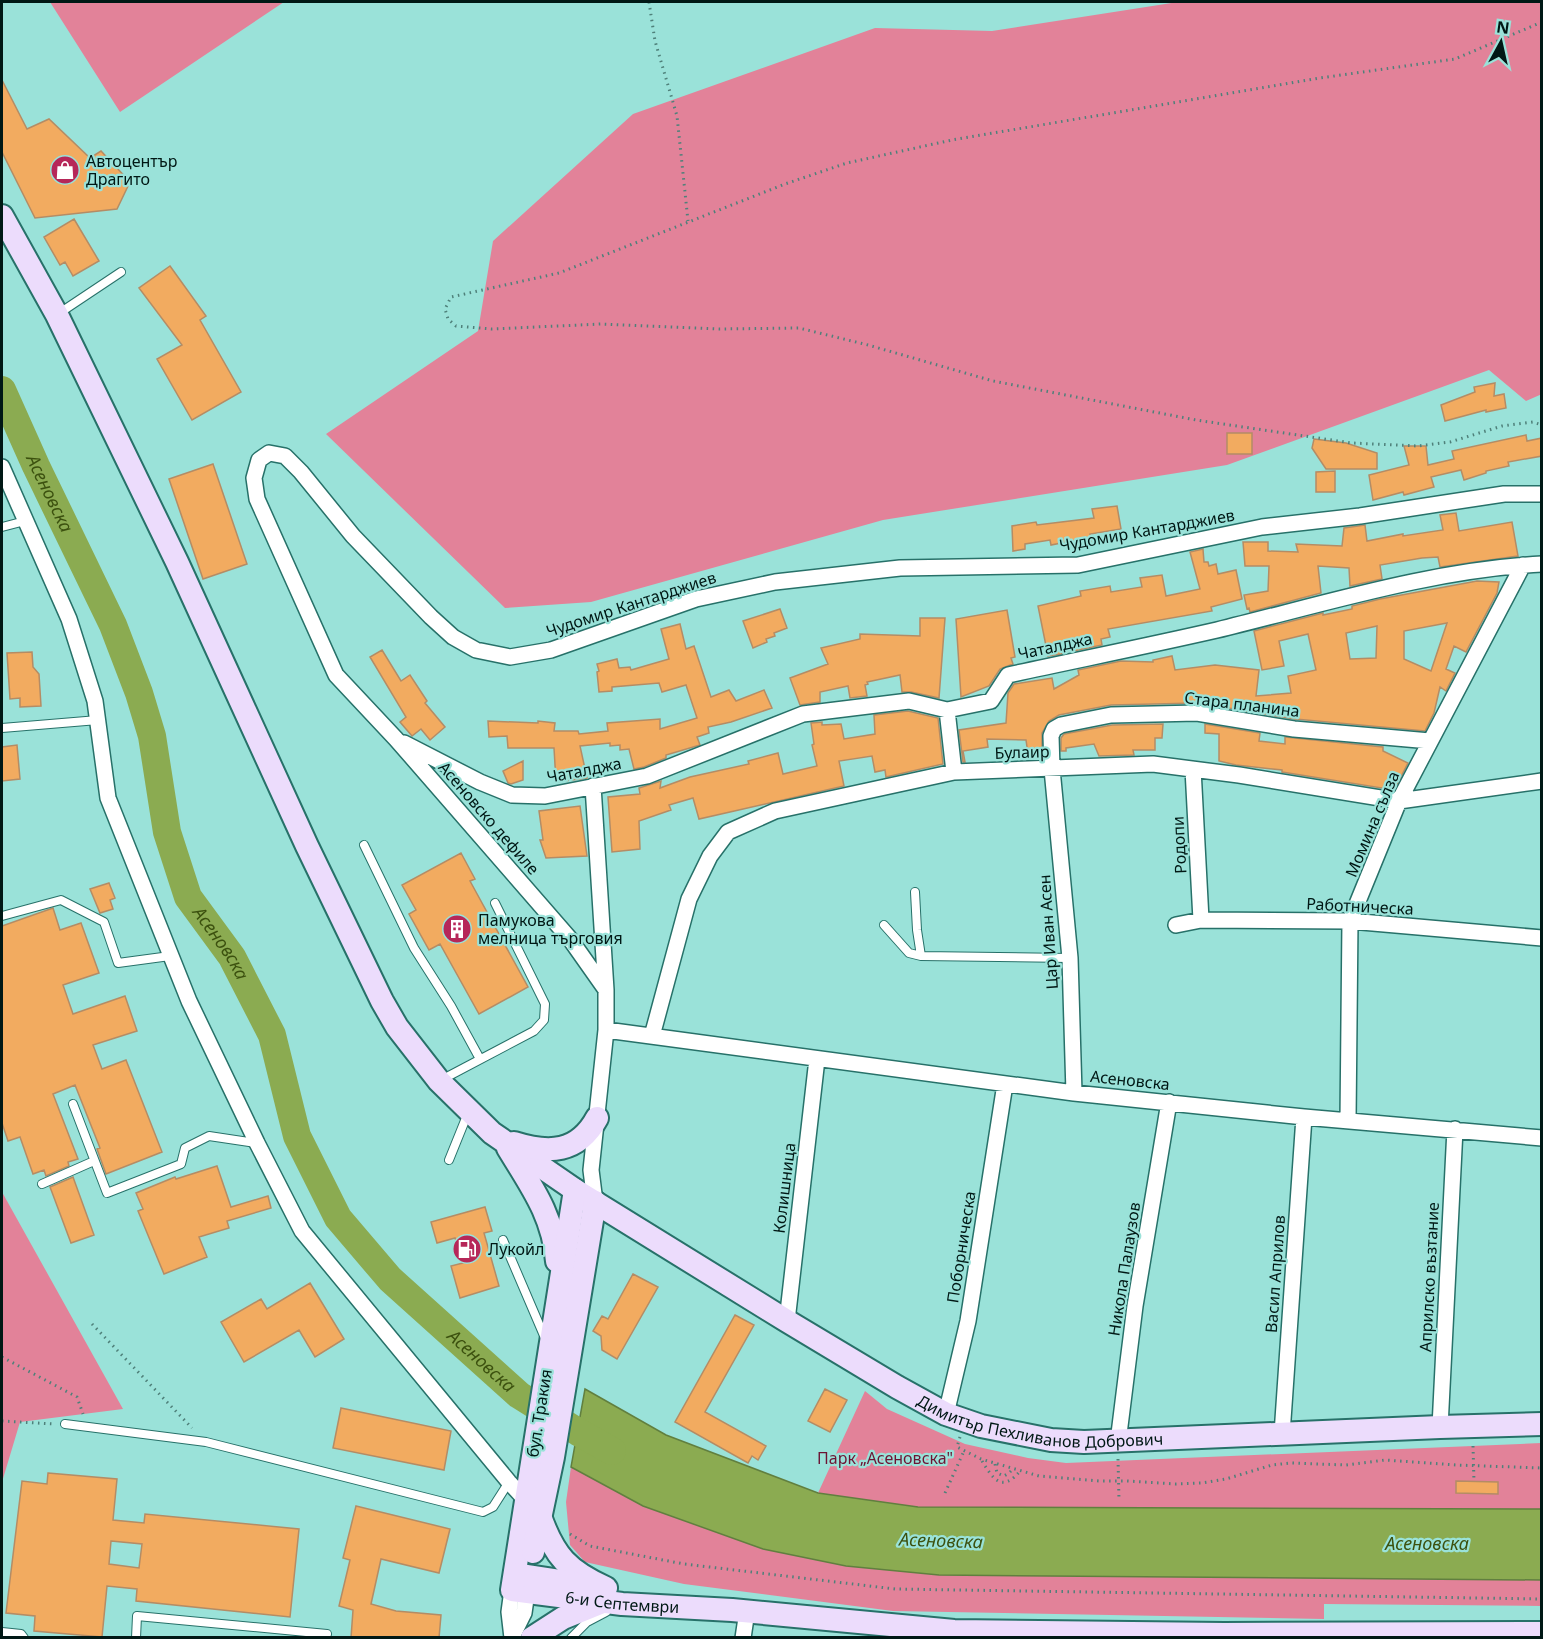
<svg xmlns="http://www.w3.org/2000/svg" width="1543" height="1639" viewBox="0 0 1543 1639" font-family="'Noto Sans',sans-serif">
<style>
.green{fill:#e28299}
.water{fill:#8bab51;stroke:#617f3f;stroke-width:1.5}
.lines{fill:none;stroke-linecap:round;stroke-linejoin:round}
.river{stroke:#8bab51;stroke-width:28}
.building{fill:#f2ab60;stroke:#b48c65;stroke-width:1.5;fill-rule:evenodd}
.service-casing{stroke:#277169;stroke-width:10}
.minor-casing{stroke:#277169;stroke-width:18}
.secondary-casing{stroke:#277169;stroke-width:26}
.path{stroke:#4f807a;stroke-width:3;stroke-dasharray:1.5 4.5;stroke-linecap:butt}
.service{stroke:#fff;stroke-width:8}
.minor{stroke:#fff;stroke-width:15}
.secondary{stroke:#ecdcfc;stroke-width:22}
.labels{text-anchor:middle;stroke-width:4.5;stroke-linejoin:round;paint-order:stroke}
.poi-label{font-size:16px;fill:#001815;stroke:#9ae2d9;text-anchor:start}
.street-label{font-size:16px;fill:#001815;stroke:#9ae2d9}
.park-label{font-size:16px;fill:#6c1433;stroke:#9ae2d9}
.water-label{font-size:18px;font-style:italic;fill:#3c510f;stroke:#9ae2d9}
</style>
<rect width="100%" height="100%" fill="#9ae2d9"/>
<path class="green" d="M50,2H284L120,112Z
M1178,2H1541L1542,394L1526,401L1489,370L1227,465L883,520L591,602L505,608L326,434L478,331L493,241L633,114L875,28L992,31Z
M2,1192L123,1409L20,1422L2,1482Z
M865,1391L887,1409L965,1444L1028,1458L1066,1463L1541,1443V1509L918,1507L818,1493Z
M571,1467L643,1506L846,1566L939,1575L1541,1580V1606L1324,1604V1619L893,1611L684,1584L585,1562L570,1545L566,1502Z"/>
<path class="water" d="M585,1389L666,1435L818,1493L918,1507L1541,1509V1580L939,1575L846,1566L763,1549L643,1506L571,1467Z"/>
<g class="lines">
<path class="river" id="s1" d="M2,390L36,466L113,625L139,693L152,736L167,832L188,897L232,957L272,1035L297,1136L338,1218L390,1279L519,1395L578,1432L612,1451"/>
</g>
<path class="building" d="M2,80L27,129L49,119L90,158L101,151L130,182L117,209L35,218L2,152Z
M74,219L99,261L73,276L65,262L60,265L44,237Z
M170,266L206,316L200,320L241,392L192,420L157,359L182,345L139,288Z
M1495,383L1494,396L1504,394L1506,408L1486,412V410L1445,421L1441,405L1475,392L1474,387Z
M1227,433H1252V454H1227Z
M1526,435L1527,441L1542,438V456L1508,462L1509,466L1486,471V473L1464,480L1461,470L1431,477L1434,487L1404,495L1403,492L1373,500L1369,475L1409,465L1404,446H1426L1428,465L1454,459L1452,451Z
M1314,439L1346,443L1377,453V469H1326L1312,448Z
M213,464L247,564L203,579L169,479Z
M1335,471V492H1316V472Z
M1117,506L1121,529L1090,534L1092,543L1080,545L1079,541H1071L1051,545L1050,540L1025,544V549L1013,551L1012,526L1036,522L1037,525L1094,518L1092,509Z
M1456,513L1459,531L1512,522L1518,556L1440,567L1438,557L1422,558L1380,565L1382,579L1350,586L1349,568L1318,566L1321,593L1250,612L1249,608L1247,609L1244,595L1268,591L1269,566H1245L1243,542H1268V551L1298,552L1296,544L1342,546L1344,528L1365,525L1367,541L1403,534V536L1443,530L1440,515Z
M1203,549L1204,562H1208L1209,566L1216,564L1218,574L1236,570L1242,599L1211,607L1212,611L1108,629L1110,637L1101,639L1102,645L1074,651L1073,648L1061,654L1048,656L1038,606L1081,596L1080,591L1110,586L1111,592L1142,587L1140,578L1162,575L1166,596L1200,589L1190,552Z
M1477,581L1499,582L1497,593L1466,652L1454,646L1446,669L1455,673L1446,691L1440,687L1434,713L1425,731L1295,719L1198,703L1111,705L1059,715L1049,721L1042,733V753L1028,754L1026,740L987,739L988,747L963,751L965,762H963L959,730L1006,723L1008,693L1014,684L1052,678L1054,689L1079,675L1078,670L1121,661L1153,662V660L1172,656L1175,670L1215,665L1259,670L1256,696L1291,693L1288,676L1316,670L1308,634L1279,641L1284,666L1262,670L1254,631L1323,613V615L1352,609V606L1380,599ZM1447,623L1431,671L1404,659V631ZM1377,626L1376,658L1350,659L1346,633Z
M780,609L787,628L774,633L775,636L766,639L767,642L753,648L743,621Z
M1007,610L1015,657L1011,658L1013,664L1000,669L989,686L961,697L956,619Z
M920,618H945L939,698L911,692H902L900,675L867,682L868,684L865,685L867,696L850,698L848,686L820,692V702L800,705L790,678L828,664L821,648L860,639V634L920,636Z
M680,624L686,649L694,646L711,697L729,690L736,701L764,690L772,708L731,722L708,727L709,733L697,737L700,745L666,755V758L644,767L634,769L629,749L620,750V745L610,746V743L580,746L587,778L556,782L554,748H508L507,736L489,737L488,721L538,723V721L555,723L554,731H578L579,734L608,731L607,723L660,719V729L697,718L686,685L662,692L659,683L612,687V691L599,692L597,672L599,671L597,664L617,659L619,668L630,667L631,670L669,659L661,629Z
M382,650L401,681L410,675L427,701L425,703L445,727L430,740L421,729L412,736L400,722L406,717L370,657Z
M32,652L33,667L39,674L41,706L20,707V698L10,699L7,653Z
M908,711L938,718L943,764L886,777L885,770L875,772L872,756L839,761L844,786L699,819L693,798L669,805L671,810L639,821L640,849L612,852L608,797L640,794L639,788L661,781L660,788L690,777L749,764L748,761L778,753L783,774L817,766L812,745L814,744L811,723L822,722V725L841,724L844,739L875,734L874,715Z
M1163,724L1162,738H1155V750H1133L1134,755L1099,756L1094,744L1066,748V751H1061V738L1064,734L1112,725Z
M1205,724L1260,733L1259,741L1285,744V737L1383,747V751L1408,763L1394,790L1282,772V770L1236,765L1219,761V734L1205,733Z
M17,745L20,779L2,781V747Z
M523,761V780L511,784L508,783L503,771Z
M580,806L587,856L546,858L540,840H543L539,811Z
M461,853L475,879L470,881L528,987L479,1014L440,944L429,950L409,914L416,910L402,885Z
M109,883L115,898L110,900L113,909L100,913L90,889Z
M53,908L60,930L81,923L99,973L63,985L73,1014L125,996L137,1031L93,1045L102,1069L126,1060L162,1152L106,1174L97,1149L100,1148L75,1085L53,1094L78,1159L68,1162L69,1166L46,1176L44,1170L33,1174L20,1137L8,1141L2,1123V926Z
M217,1166L231,1207L268,1196L271,1208L227,1221L229,1228L199,1237L207,1257L164,1274L138,1211L143,1209L136,1193L175,1177L176,1179Z
M73,1177L94,1235L71,1243L50,1187Z
M485,1207L492,1231L484,1233L499,1286L460,1298L451,1266L463,1263L455,1238L437,1243L431,1222Z
M633,1274L658,1287L617,1359L602,1350L601,1336L593,1331L602,1316L608,1319Z
M310,1283L344,1339L315,1357L299,1330L244,1362L221,1322L261,1299L267,1309Z
M735,1315L754,1325L705,1412L766,1446L758,1460L752,1456L748,1463L675,1422Z
M825,1389L847,1400L830,1432L808,1421Z
M341,1408L451,1431L444,1470L333,1448Z
M48,1473L117,1479L113,1520L144,1523L145,1514L299,1529L290,1617L136,1601L137,1589L107,1586L102,1637L34,1631L35,1616L6,1613L22,1481L47,1484ZM111,1541L142,1544L139,1568L109,1564Z
M1456,1481L1498,1482V1494L1456,1493Z
M356,1506L450,1529L439,1573L381,1559L371,1604L396,1611L441,1615L439,1638H351L353,1610L339,1606L350,1560L343,1558Z"/>
<g class="lines">
<g class="service-casing">
<path id="service" d="M58,314L121,272
M2,527L25,521
M2,728L98,720
M364,845L414,948L451,1006L480,1059
M915,892L917,930L921,956
M2,916L61,900L104,922L118,963L170,956
M884,925L909,953L921,956L1070,958
M443,1079L534,1031L544,1020L545,1004L495,903
M73,1104L107,1193L181,1164L185,1148L209,1136L256,1143
M449,1160L468,1113
M42,1184L94,1161
M503,1240L545,1338
M65,1424L206,1442L483,1512L493,1507L509,1482
M2,1632L21,1634L24,1638
M136,1638L137,1616L327,1634
M571,1638L587,1622L606,1612"/>
</g>
<g class="minor-casing">
<path id="minor" d="M2,467L69,619L95,701L108,798L189,1001L257,1143L302,1231L509,1482L530,1505
M947,710L954,772
M404,743L480,782L512,795L545,796L647,776L803,714L909,701L947,710L991,701L1008,675C1077,660 1147,646 1217,630C1324,604 1431,570 1542,564
M1193,769L1201,920
M593,786L606,990V1030L591,1170L595,1202
M1176,925L1201,920L1350,921L1542,938
M606,990L570,939L396,739L336,675L257,499L254,478L259,460L269,453L285,456L301,472L353,536L431,617L453,637L476,650L510,657L551,650L696,599L775,582L900,568L1078,565L1262,527L1360,516L1504,494H1542
M606,1030L1074,1093L1304,1117L1542,1138
M652,1036L689,899L710,856L728,832L775,811L954,772L1153,764L1239,775L1399,801L1542,781
M1074,1093L1070,958L1052,769L1051,736L1054,729L1061,725L1111,715L1197,713L1294,729L1430,741
M1348,1121L1350,921L1399,801L1523,565
M787,1321L817,1059
M946,1414L968,1321L1005,1084
M1440,1427L1455,1129
M1282,1434L1304,1117
M1118,1442L1135,1306L1169,1102
M512,1590L509,1612L512,1638
M512,1637L524,1613L527,1592
M743,1638L747,1611"/>
</g>
<g class="secondary-casing">
<g id="secondary">
<path id="s2" d="M2,216L57,315L177,562L307,846L382,1001L397,1027L439,1081L492,1133L575,1190L787,1321L897,1387L946,1414L981,1426L1051,1440L1084,1442L1440,1427L1542,1424"/>
<path d="M514,1143C549,1154 578,1153 597,1118"/>
<path d="M508,1148C531,1186 553,1215 557,1261"/>
<path id="s3" d="M575,1190L512,1590L622,1604L732,1610L954,1631L1224,1634L1542,1633"/>
<path d="M540,1516C554,1556 568,1571 606,1588"/>
<path d="M533,1552L553,1457L595,1202"/>
<path d="M515,1574L574,1583"/>
<path d="M532,1638L563,1618L600,1603"/>
</g>
</g>
<path class="path" d="M649,2L655,41L677,116L688,221
M1542,22L1455,59L1320,78L952,140L847,163L785,184L559,273L451,297L445,309L448,319L456,326L492,329L601,324L720,329L799,328L868,345L993,381L1196,420L1352,443L1418,446L1450,442L1502,426L1533,422L1542,425
M92,1324L192,1428
M2,1357L77,1397L83,1414
M2,1421L54,1424
M960,1437L957,1447L981,1459L1039,1476L1100,1481H1127L1176,1484L1202,1483L1226,1479L1272,1465L1291,1463L1346,1465L1385,1460L1456,1465L1542,1468
M1473,1446L1474,1482
M1118,1459L1119,1500
M982,1461C993,1479 1002,1493 1020,1471
M995,1464L997,1473L1004,1476L1009,1473L1013,1469
M945,1493L964,1451
M570,1534L590,1546L684,1564L895,1589L1542,1599"/>
<use href="#service" class="service"/>
<use href="#minor" class="minor"/>
<use href="#secondary" class="secondary"/>
</g>
<defs>
<g id="shop-disc" transform="scale(1.5)"><circle r="9.5" fill="#b62759" stroke="#9ae2d9"/><path d="M-5-2.5h2.3a2.7 3.5 0 0 1 5.4 0H5L5.5 6h-11ZM-1.5-2.5h3a1.5 2.3 0 0 0-3 0Z" fill="#fff"/></g>
<g id="building-disc" transform="scale(1.5)"><circle r="9.5" fill="#b62759" stroke="#9ae2d9"/><path d="M-4-6H4V6H1V3H-1V6H-4ZM-2.5-4.3h1.7v1.8h-1.7ZM.8-4.3h1.7v1.8H.8ZM-2.5-1h1.7V.8h-1.7ZM.8-1h1.7V.8H.8Z" fill="#fff"/></g>
<g id="fuel-disc" transform="scale(1.5)"><circle r="9.5" fill="#b62759" stroke="#9ae2d9"/><path d="M-5.5-6h7V0h2V4h1.3V-2.5L3-4.5l.8-.8L6-3V5H2.5V1h-1V6h-7ZM-4.2-4.7v3.2H.2V-4.7Z" fill="#fff"/></g>
</defs>
<g fill-rule="evenodd">
<use href="#shop-disc" x="65" y="170"/>
<use href="#building-disc" x="457" y="929"/>
<use href="#fuel-disc" x="467" y="1249"/>
</g>
<g class="labels">
<g class="poi-label">
<text x="86" y="167">Автоцентър<tspan x="86" dy="18">Драгито</tspan></text>
<text x="478" y="926">Памукова<tspan x="478" dy="18">мелница търговия</tspan></text>
<text x="488" y="1255">Лукойл</text>
</g>
<g class="street-label">
<text transform="translate(1147 530) rotate(-10)" y="6">Чудомир Кантарджиев</text>
<text transform="translate(631 604) rotate(-18)" y="6">Чудомир Кантарджиев</text>
<text transform="translate(1055 646) rotate(-12)" y="6">Чаталджа</text>
<text transform="translate(1242 704) rotate(7)" y="6">Стара планина</text>
<text transform="translate(1022 752) rotate(-2)" y="6">Булаир</text>
<text transform="translate(584 770) rotate(-11)" y="6">Чаталджа</text>
<text transform="translate(489 818) rotate(49)" y="6">Асеновско дефиле</text>
<text transform="translate(1372 824) rotate(-67)" y="6">Момина сълза</text>
<text transform="translate(1179 845) rotate(-93)" y="6">Родопи</text>
<text transform="translate(1360 906) rotate(3)" y="6">Работническа</text>
<text transform="translate(1048 932) rotate(-94)" y="6">Цар Иван Асен</text>
<text transform="translate(1130 1080) rotate(6)" y="6">Асеновска</text>
<text transform="translate(784 1188) rotate(-83)" y="6">Колишница</text>
<text transform="translate(961 1247) rotate(-81)" y="6">Поборническа</text>
<text transform="translate(1124 1269) rotate(-81)" y="6">Никола Палаузов</text>
<text transform="translate(1275 1274) rotate(-86)" y="6">Васил Априлов</text>
<text transform="translate(1429 1277) rotate(-87)" y="6">Априлско възтание</text>
<text transform="translate(539 1413) rotate(-81)" y="6">бул. Тракия</text>
<text dy="6" stroke="none"><textPath href="#s2" startOffset="1674">Димитър Пехливанов Добрович</textPath></text>
<text dy="6" stroke="none"><textPath href="#s3" startOffset="516">6-и Септември</textPath></text>
</g>
<g class="park-label">
<text x="885" y="1464">Парк „Асеновска"</text>
</g>
<g class="water-label">
<text dy="6" stroke="none"><textPath href="#s1" startOffset="114">Асеновска</textPath></text>
<text dy="6" stroke="none"><textPath href="#s1" startOffset="600">Асеновска</textPath></text>
<text dy="6" stroke="none"><textPath href="#s1" startOffset="1104">Асеновска</textPath></text>
<text transform="translate(941 1541) rotate(2)" y="6">Асеновска</text>
<text x="1427" y="1550">Асеновска</text>
</g>
</g>
<rect width="1543" height="1639" fill="none" stroke="#001815" stroke-width="6"/>
<g transform="translate(1501 42) rotate(8)" stroke="#9ae2d9" stroke-width="4.5" paint-order="stroke">
<path d="M0-4.5L10 22L0 15L-10 22Z" fill="#001815"/>
<text y="-9" font-size="16" font-weight="bold" text-anchor="middle" fill="#001815">N</text>
</g>
</svg>
